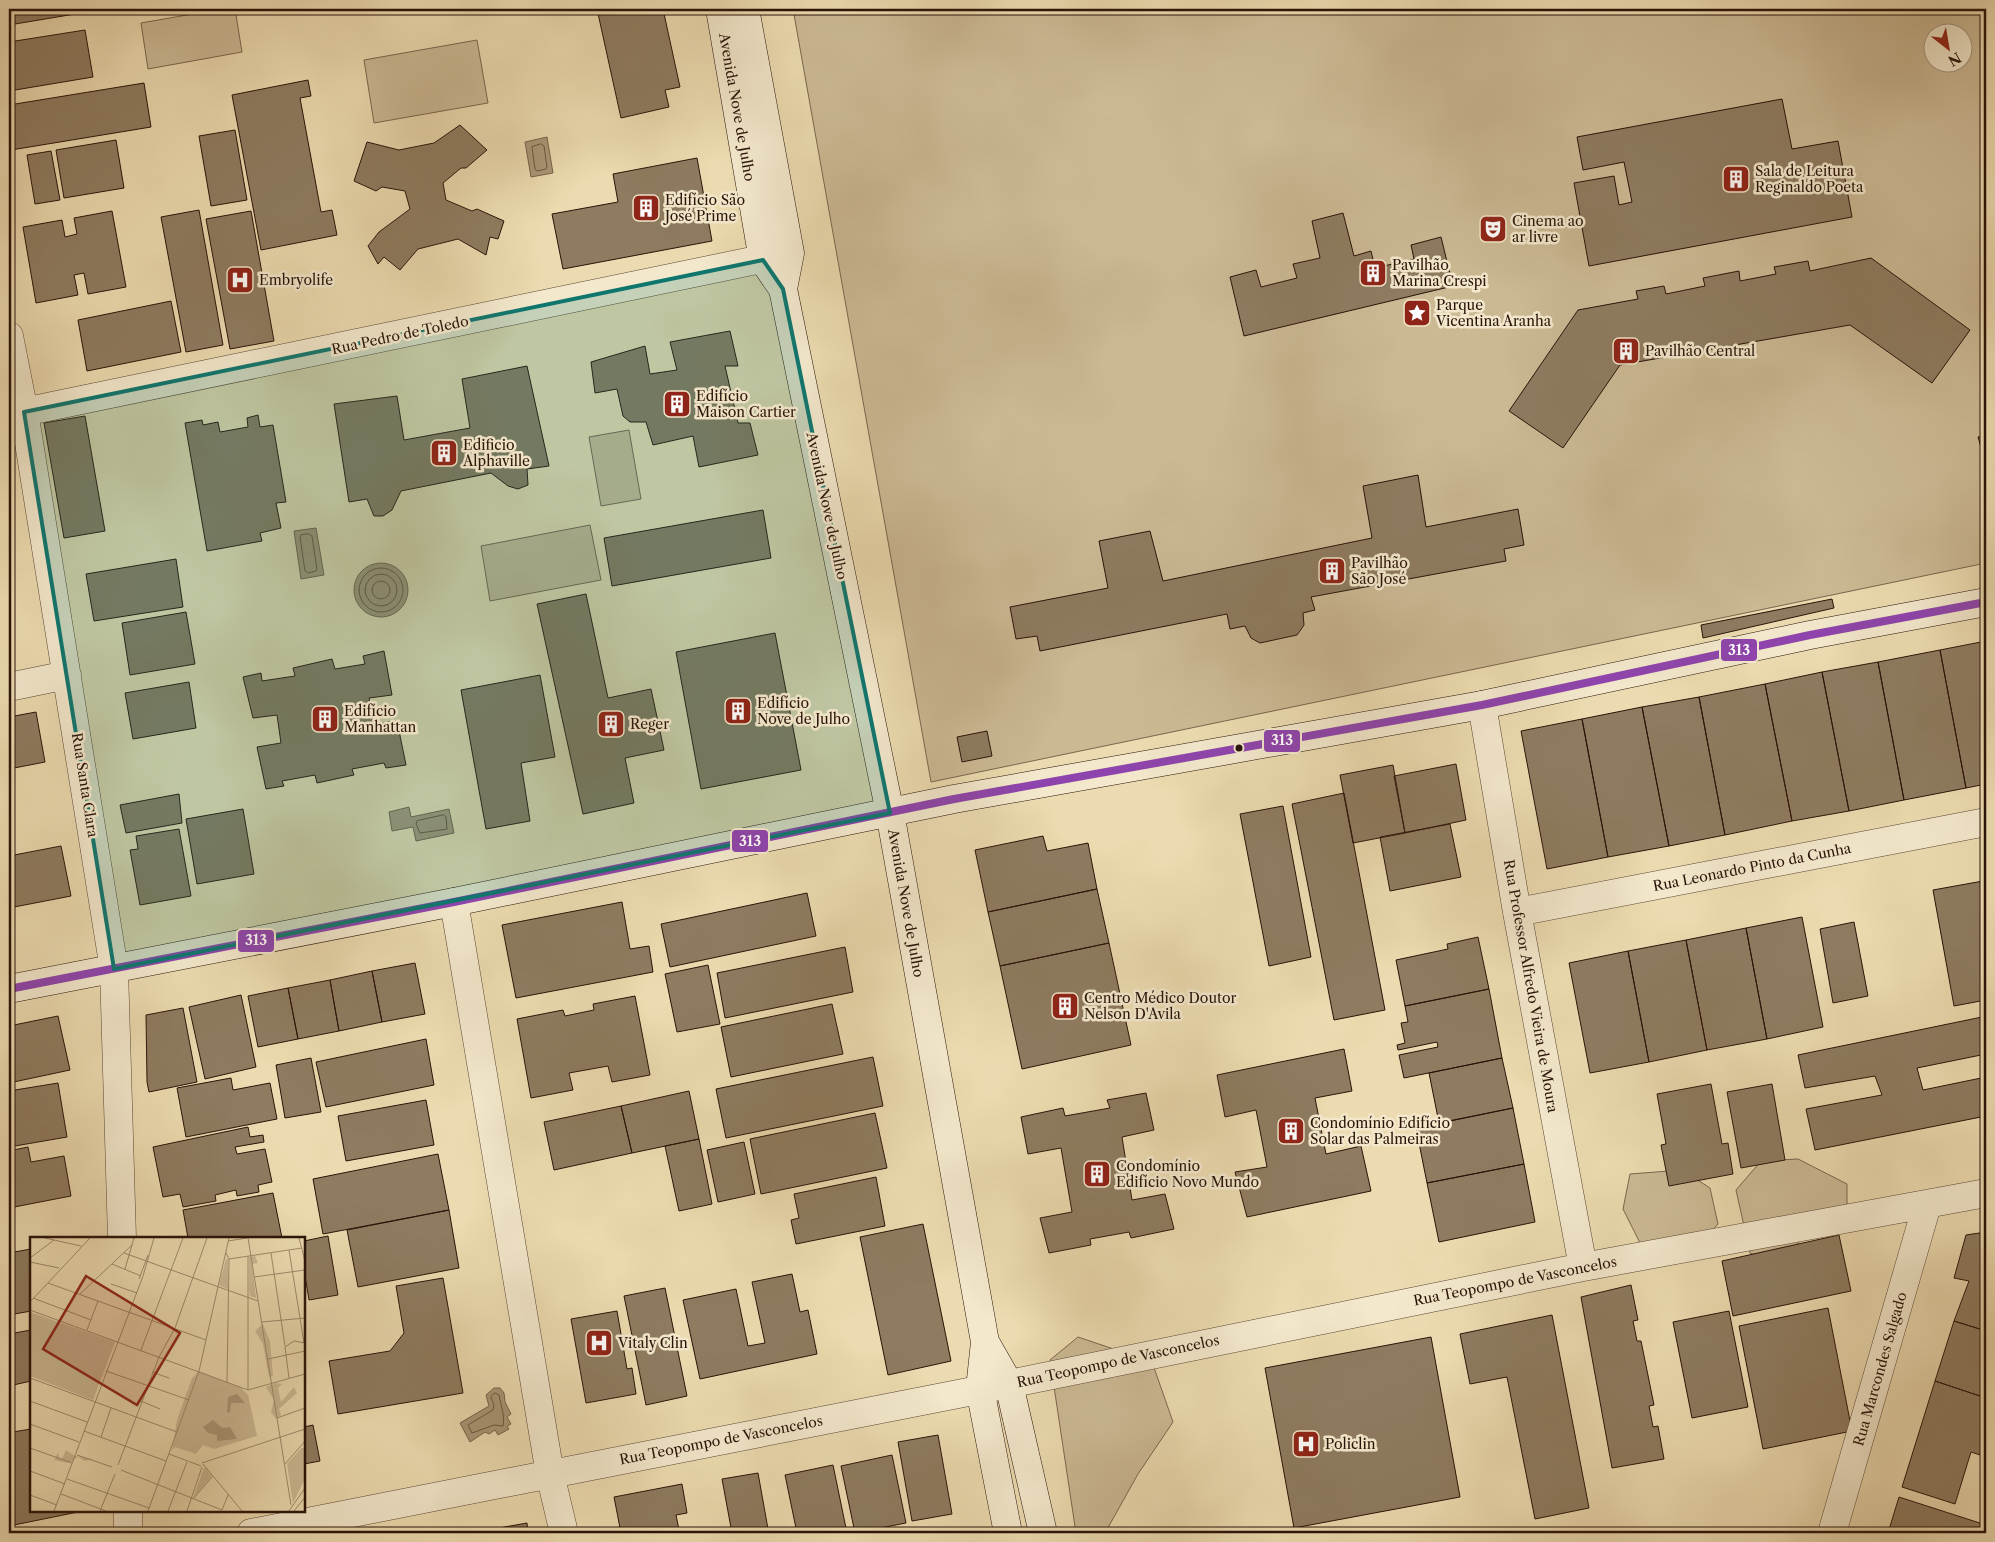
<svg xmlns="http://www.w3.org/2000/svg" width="1995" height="1542" viewBox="0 0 1995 1542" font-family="'Libre Caslon Text',serif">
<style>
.green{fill:#cbb994;stroke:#7a664e;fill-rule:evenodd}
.water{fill:#aa9777;stroke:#76624b}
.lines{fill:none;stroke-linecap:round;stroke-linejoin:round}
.shore{stroke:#6a5540;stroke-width:1}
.building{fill:#8e7b60;stroke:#291309}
.minor-casing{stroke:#5a4533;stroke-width:29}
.secondary-casing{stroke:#291309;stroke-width:29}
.minor{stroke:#f3e8cc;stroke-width:28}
.secondary{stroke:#f3e8cc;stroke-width:28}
.bus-1-casing{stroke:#f3e8cc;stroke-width:11}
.bus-1{stroke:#8e44ad;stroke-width:8}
.marked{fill:#0f766e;fill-opacity:0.2;stroke:#0f766e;stroke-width:4;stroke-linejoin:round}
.bus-dot{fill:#291309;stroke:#f3e8cc;stroke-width:2}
.labels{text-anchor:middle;stroke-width:5;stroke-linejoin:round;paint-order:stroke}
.street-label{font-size:14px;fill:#291309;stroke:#f3e8cc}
.poi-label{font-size:14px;fill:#291309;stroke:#f3e8cc;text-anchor:start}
.inset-road{fill:none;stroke:#9e8b6d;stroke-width:1}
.view{fill:#8f2418;fill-opacity:0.15;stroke:#8f2418;stroke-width:2.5}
.inset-edge{fill:none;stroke:#291309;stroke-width:2.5}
.line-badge{stroke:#f3e8cc;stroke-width:2}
.badge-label{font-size:14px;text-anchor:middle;font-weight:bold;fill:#fff}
</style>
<rect width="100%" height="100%" fill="#ecdbb0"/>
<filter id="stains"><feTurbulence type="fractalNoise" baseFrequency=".004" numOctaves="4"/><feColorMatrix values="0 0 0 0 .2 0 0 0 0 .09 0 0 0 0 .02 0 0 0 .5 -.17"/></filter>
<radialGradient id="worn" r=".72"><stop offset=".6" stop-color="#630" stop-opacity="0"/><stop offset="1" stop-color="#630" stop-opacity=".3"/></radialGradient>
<path class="green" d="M221,9H235L242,52L148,69L141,23Z
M793,9H1986V563L931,782ZM1932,32H1962V62H1932Z
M477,40L488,103L374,123L364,60Z
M629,430L641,499L601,506L589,437Z
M590,525L601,580L490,601L481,546Z
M1798,1159L1847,1184V1214L1815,1223L1780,1265L1750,1253L1736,1190L1761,1161Z
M1682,1170L1710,1188L1718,1224L1698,1246L1642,1247L1623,1209L1630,1174Z
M1078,1337L1152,1362L1173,1422L1138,1474L1105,1533H1076L1050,1360Z"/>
<path class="water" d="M547,137L553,173L531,177L525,142Z
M316,528L324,575L301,579L294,531Z
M354 590a27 27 0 1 1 54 0a27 27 0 1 1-54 0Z
M409,807L411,817L449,809L454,833L416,841L413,827L392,831L389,812Z
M494,1388H500L504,1393L505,1402L511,1414L507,1417L511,1424L507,1426L509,1429L498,1435L495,1430L489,1434L485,1432L470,1442L460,1423L489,1406L486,1395Z"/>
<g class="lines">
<path class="shore" d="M541,144L544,146L547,167L546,169L537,171L535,169L532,147Z
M309,534L312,536L317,569L316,571L308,573L305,571L300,537L301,535Z
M359 590a22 22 0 1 1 44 0a22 22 0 1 1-44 0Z
M365 590a16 16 0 1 1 32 0a16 16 0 1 1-32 0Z
M372 590a9 9 0 1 1 18 0a9 9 0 1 1-18 0Z
M444,815L446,817L447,829L420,833L416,824L417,821Z
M495,1393L499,1395C501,1406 505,1416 503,1426L494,1425L472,1433L468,1425L493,1410L494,1405L491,1397Z"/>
</g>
<path class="building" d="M9,9H105L9,25Z
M597,9H663L680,87L665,90L669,107L621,118Z
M85,30L93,77L9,91V42Z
M308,80L311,96L300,98L321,212L332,210L337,235L261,250L232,95Z
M144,83L151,127L11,150L9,133V105Z
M1782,99L1792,149L1838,141L1852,217L1589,266L1574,183L1614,176L1619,205L1632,202L1624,162L1583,170L1577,137Z
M460,125L487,150L466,168H461L443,183L446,200L472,211L477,209L504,221L498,239L490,237L486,255L458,239L418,249L400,270L384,257L378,264L368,246L379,232L410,209L405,191L382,187L376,191L354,181L367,142L399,150L434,143Z
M235,130L247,200L211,206L199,136Z
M116,140L124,188L64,198L56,150Z
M51,151L60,200L35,204L27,155Z
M697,158L712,241L563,269L552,214L618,202L613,174Z
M199,210L223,345L186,352L161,217Z
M112,211L126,287L88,294L84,273L74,275L78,295L36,303L23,227L62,220L65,237L77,234L74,218Z
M251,211L274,341L230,349L206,219Z
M1343,213L1354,256L1371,251L1375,268L1414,259L1411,245L1441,237L1453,286L1244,336L1230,277L1256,270L1261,287L1297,278L1293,264L1320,258L1312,221Z
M1871,258L1970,330L1932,383L1850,325L1620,365L1563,448L1509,411L1578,310L1638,299L1636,291L1664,286L1666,294L1705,286L1703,278L1739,271L1740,281L1776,274L1774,267L1808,261L1810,271Z
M171,301L181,352L87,371L78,320Z
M730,331L738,366H725L738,423H750L758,455L699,467L693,436L653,445L646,422H630L623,416L617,389L595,393L591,362L645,346L650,374L677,370L670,342Z
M527,366L549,466L527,469L528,485L518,489L508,486L491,473L401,491L392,510L383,516H374L367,499L349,502L334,404L397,396L404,440L470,428L462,379Z
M258,415L260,427L273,425L286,502L276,503L281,528L260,533L262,541L207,551L185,423L202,420L203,425L218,422L220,432L248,427L247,418Z
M85,416L105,531L64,538L44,423Z
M1986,436V464L1978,437Z
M1418,475L1426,527L1518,509L1524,545L1504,549L1506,561L1311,597L1315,610L1303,613L1304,625L1297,635L1260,643L1251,638L1245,626L1230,629L1227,614L1040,651L1037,636L1016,639L1010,607L1108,588L1099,541L1150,531L1163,581L1372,538L1363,486Z
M763,510L771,558L612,586L604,538Z
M176,559L183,607L94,621L86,574Z
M586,594L608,698L651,689L664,750L625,758L634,803L583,814L537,604Z
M1832,599L1834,608L1703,638L1701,625Z
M186,612L195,664L130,675L122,623Z
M775,633L801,770L701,789L676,652Z
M1986,641V784L1966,788L1940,650Z
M1940,650L1966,788L1904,800L1878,662Z
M384,651L392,695L369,698L373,724L397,721L406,765L386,768L384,763L352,769L354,775L317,783L315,775L282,781L284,786L266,789L257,747L281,743L277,715L253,718L243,677L261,673L262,681L295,676L293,668L332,659L335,669L365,664L363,656Z
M1878,662L1904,800L1849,811L1822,672Z
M1822,672L1849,811L1792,821L1765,684Z
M540,675L555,757L521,763L530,821L486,829L461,690Z
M189,682L196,728L133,739L125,693Z
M1765,684L1792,821L1725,835L1699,697Z
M1699,697L1725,835L1669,846L1642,707Z
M1642,707L1669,846L1608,857L1582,719Z
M36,712L45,762L9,769V717Z
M1582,719L1608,857L1547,869L1521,731Z
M987,731L992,756L962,762L957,737Z
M1456,764L1466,820L1405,833L1394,776Z
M1393,765L1405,833L1353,843L1340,775Z
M1344,793L1385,1010L1334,1020L1292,804Z
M179,794L182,823L126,833L120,805Z
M1283,806L1311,957L1269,966L1240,814Z
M243,809L254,874L197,884L186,819Z
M1450,824L1461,877L1390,891L1380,837Z
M179,829L191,896L140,905L130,850L138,849L136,836Z
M1043,836L1047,851L1088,843L1097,889L988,912L975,850Z
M61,846L71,896L9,908V856Z
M1983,881L1986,897V1000L1954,1006L1933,890Z
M1097,889L1109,943L1000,966L988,912Z
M807,893L816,936L670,967L661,924Z
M622,902L630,949L649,946L653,972L516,998L502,925Z
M1802,917L1823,1027L1767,1039L1746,928Z
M1854,922L1868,996L1833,1003L1820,929Z
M1746,928L1767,1039L1707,1050L1686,940Z
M1478,937L1489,989L1405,1006L1396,960L1448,949L1447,944Z
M1686,940L1707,1050L1649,1062L1628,951Z
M1109,943L1131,1045L1022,1069L1000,966Z
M845,947L853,992L725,1018L717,973Z
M1628,951L1649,1062L1590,1073L1569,963Z
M415,963L425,1014L382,1022L372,971Z
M708,965L720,1024L677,1032L665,974Z
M372,971L382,1022L339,1031L330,980Z
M330,980L339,1031L298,1039L288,988Z
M288,988L298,1039L258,1047L248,996Z
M1489,989L1502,1058L1404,1078L1399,1055L1438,1047L1437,1042L1398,1050L1397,1045L1405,1043L1401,1023L1408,1022L1405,1006Z
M241,995L256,1067L205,1079L189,1007Z
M635,996L650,1075L612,1082L608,1066L569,1073L573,1090L531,1098L517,1019L563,1010L565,1016L594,1010L593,1004Z
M832,1004L843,1054L731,1077L721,1027Z
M183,1008L197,1082L149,1092L147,1082L146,1015Z
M58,1016L70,1070L9,1083V1026Z
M1982,1017L1986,1036V1054L1917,1068L1923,1090L1986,1077V1116L1815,1150L1806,1109L1882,1095L1875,1076L1805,1088L1798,1055Z
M426,1039L434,1085L326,1107L316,1062Z
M1344,1049L1352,1091L1315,1098L1326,1154L1361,1146L1371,1191L1247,1217L1235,1172L1267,1167L1256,1110L1225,1117L1217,1075Z
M873,1057L883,1106L726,1138L716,1089Z
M311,1058L321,1112L285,1118L276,1065Z
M1502,1058L1513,1108L1439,1123L1429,1073Z
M231,1078L233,1090L270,1083L277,1119L186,1137L177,1088Z
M58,1083L67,1137L9,1147V1091Z
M1711,1084L1722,1144L1728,1143L1733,1174L1669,1186L1661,1145L1666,1144L1657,1094Z
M1772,1084L1785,1160L1741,1168L1727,1092Z
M689,1091L699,1139L632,1153L621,1106Z
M1146,1093L1154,1130L1122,1137L1132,1200L1165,1194L1174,1229L1131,1238L1129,1232L1090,1239L1091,1245L1049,1253L1040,1218L1072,1212L1061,1148L1028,1154L1021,1117L1063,1108L1065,1116L1110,1108L1107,1100Z
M426,1100L434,1145L346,1161L338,1116Z
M621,1106L632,1153L554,1170L544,1122Z
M1513,1108L1524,1164L1427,1183L1416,1128Z
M875,1113L887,1168L761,1194L750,1139Z
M248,1127L250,1137L263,1135L264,1142L235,1147L237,1154L265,1149L272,1182L258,1185L259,1192L237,1196L236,1190L215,1195L216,1201L183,1207L180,1194L163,1197L153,1147Z
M699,1139L712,1204L679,1211L665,1146Z
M744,1142L755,1194L718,1202L707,1150Z
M28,1147L31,1162L64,1156L71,1196L9,1208V1151Z
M438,1154L449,1210L323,1234L313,1179Z
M1524,1164L1535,1222L1439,1242L1427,1183Z
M876,1177L885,1226L796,1244L791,1220L799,1218L794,1194Z
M273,1193L282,1238H188L183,1210Z
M449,1210L459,1268L358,1287L347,1230Z
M923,1224L951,1361L888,1375L860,1237Z
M1986,1232V1331L1954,1321L1969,1281L1954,1278L1966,1235Z
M1839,1235L1851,1291L1733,1316L1722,1261Z
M328,1236L338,1295L309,1300L304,1270V1241Z
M31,1249V1311L9,1315V1253Z
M792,1274L800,1312L808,1310L817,1354L700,1379L683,1300L736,1289L748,1346L765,1343L752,1282Z
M443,1278L463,1393L338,1414L329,1361L390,1351L404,1333L396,1286Z
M1631,1285L1638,1320L1633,1321L1637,1341H1641L1654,1405L1649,1406L1653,1427L1658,1426L1664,1459L1612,1468L1581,1297Z
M665,1288L687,1396L646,1405L624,1296Z
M1828,1308L1852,1431L1763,1449L1739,1326Z
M617,1311L627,1369L632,1368L636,1394L586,1403L571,1319Z
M1729,1311L1748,1407L1692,1418L1673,1322Z
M1552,1315L1589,1508L1535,1519L1507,1377L1470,1384L1460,1334Z
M1954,1321L1986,1331V1398L1935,1381Z
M31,1330V1381L9,1386V1334Z
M1431,1337L1460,1497L1294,1528L1265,1368Z
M1935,1381L1986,1398V1457L1971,1452L1955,1504L1902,1487Z
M313,1425L320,1461L304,1464V1427Z
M31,1429V1511H83L9,1526V1440L14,1439L13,1432Z
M938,1435L952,1514L912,1521L898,1442Z
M892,1455L906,1523L855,1533L841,1466Z
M833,1465L847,1533H797L785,1475Z
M758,1473L768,1529L745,1533H732L722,1479Z
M682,1484L687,1513L676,1515L679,1530L664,1533H621L614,1497Z
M1899,1497L1986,1525V1533H1888Z
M527,1523L528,1533H471Z
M1572,1528L1573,1533H1543Z"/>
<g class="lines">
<g class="minor-casing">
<path id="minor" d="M9,336L24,412L114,969L122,1238
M9,415L786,254
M9,687L67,675
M1482,705L1517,912L1583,1267
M454,902L550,1474L564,1533
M1517,912L1986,822
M128,1511V1533
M251,1533L1009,1384L1583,1267L1986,1193
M1832,1533L1927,1205"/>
</g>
<g class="secondary-casing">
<path id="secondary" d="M720,9L763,260L783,289L890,813L985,1342L980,1389L1008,1533
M745,9L790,253L783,289
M9,989L454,902L954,799L1482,705L1810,635L1986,602
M985,1342L1009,1384L1043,1533"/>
</g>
<use href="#minor" class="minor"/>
<use href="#secondary" class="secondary"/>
<g class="bus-1-casing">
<path id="bus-1" d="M9,989L454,902L954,799L1482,705L1810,635L1986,602"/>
</g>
<use href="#bus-1" class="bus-1"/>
</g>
<path class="marked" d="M763,260L783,289L890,813L114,969L24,412Z"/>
<defs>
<g id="building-square" transform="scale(1.4375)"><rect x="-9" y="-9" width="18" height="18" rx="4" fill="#8f2418" stroke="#f3e8cc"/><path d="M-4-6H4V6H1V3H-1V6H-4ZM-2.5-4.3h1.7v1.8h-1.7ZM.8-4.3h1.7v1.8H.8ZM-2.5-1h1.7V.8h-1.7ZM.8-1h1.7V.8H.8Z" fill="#fff"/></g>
<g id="theatre-square" transform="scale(1.4375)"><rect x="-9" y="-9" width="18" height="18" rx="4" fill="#8f2418" stroke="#f3e8cc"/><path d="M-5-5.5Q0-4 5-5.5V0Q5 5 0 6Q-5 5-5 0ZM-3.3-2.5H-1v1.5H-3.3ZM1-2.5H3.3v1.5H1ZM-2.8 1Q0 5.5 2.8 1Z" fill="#fff"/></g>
<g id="hospital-square" transform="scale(1.4375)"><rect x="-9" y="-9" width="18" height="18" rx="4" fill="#8f2418" stroke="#f3e8cc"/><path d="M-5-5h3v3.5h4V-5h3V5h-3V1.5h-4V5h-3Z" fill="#fff"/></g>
<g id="sight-square" transform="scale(1.4375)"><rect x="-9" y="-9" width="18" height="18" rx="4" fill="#8f2418" stroke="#f3e8cc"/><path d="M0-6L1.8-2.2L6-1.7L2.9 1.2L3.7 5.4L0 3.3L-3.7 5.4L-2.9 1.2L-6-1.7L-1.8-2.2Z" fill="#fff"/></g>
</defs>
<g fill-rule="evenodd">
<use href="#building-square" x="1736" y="179"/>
<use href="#building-square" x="646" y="208"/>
<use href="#theatre-square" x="1493" y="229"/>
<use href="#building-square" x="1373" y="273"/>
<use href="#hospital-square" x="240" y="280"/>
<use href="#sight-square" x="1417" y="313"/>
<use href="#building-square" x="1626" y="351"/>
<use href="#building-square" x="677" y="404"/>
<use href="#building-square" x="444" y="453"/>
<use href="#building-square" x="1332" y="571"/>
<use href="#building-square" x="738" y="711"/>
<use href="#building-square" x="325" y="719"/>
<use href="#building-square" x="611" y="724"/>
<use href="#building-square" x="1065" y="1006"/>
<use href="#building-square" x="1291" y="1131"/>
<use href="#building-square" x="1097" y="1174"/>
<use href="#hospital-square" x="599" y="1343"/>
<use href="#hospital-square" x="1306" y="1444"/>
</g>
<circle class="bus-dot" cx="1239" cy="748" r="4.5"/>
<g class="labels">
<g class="street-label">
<text transform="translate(737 107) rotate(80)" y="5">Avenida Nove de Julho</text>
<text transform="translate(400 335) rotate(-12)" y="5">Rua Pedro de Toledo</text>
<text transform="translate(827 506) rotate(78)" y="5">Avenida Nove de Julho</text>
<text transform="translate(85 785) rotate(81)" y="5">Rua Santa Clara</text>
<text transform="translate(1752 867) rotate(-11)" y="5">Rua Leonardo Pinto da Cunha</text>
<text transform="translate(906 903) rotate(80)" y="5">Avenida Nove de Julho</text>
<text transform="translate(1531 986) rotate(80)" y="5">Rua Professor Alfredo Vieira de Moura</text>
<text transform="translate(1515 1281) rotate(-11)" y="5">Rua Teopompo de Vasconcelos</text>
<text transform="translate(1118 1361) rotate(-12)" y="5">Rua Teopompo de Vasconcelos</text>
<text transform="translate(1880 1369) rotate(-74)" y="5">Rua Marcondes Salgado</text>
<text transform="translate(721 1440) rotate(-11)" y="5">Rua Teopompo de Vasconcelos</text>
</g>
<g class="poi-label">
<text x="1755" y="176">Sala de Leitura<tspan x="1755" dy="16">Reginaldo Poeta</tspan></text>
<text x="665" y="205">Edifício São<tspan x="665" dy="16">José Prime</tspan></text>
<text x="1512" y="226">Cinema ao<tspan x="1512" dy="16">ar livre</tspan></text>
<text x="1392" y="270">Pavilhão<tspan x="1392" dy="16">Marina Crespi</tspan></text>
<text x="259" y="285">Embryolife</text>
<text x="1436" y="310">Parque<tspan x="1436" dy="16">Vicentina Aranha</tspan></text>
<text x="1645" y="356">Pavilhão Central</text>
<text x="696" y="401">Edifício<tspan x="696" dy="16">Maison Cartier</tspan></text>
<text x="463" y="450">Edificio<tspan x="463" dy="16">Alphaville</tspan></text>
<text x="1351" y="568">Pavilhão<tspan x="1351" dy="16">São José</tspan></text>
<text x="757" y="708">Edifício<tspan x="757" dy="16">Nove de Julho</tspan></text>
<text x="344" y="716">Edifício<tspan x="344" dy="16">Manhattan</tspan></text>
<text x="630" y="729">Reger</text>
<text x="1084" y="1003">Centro Médico Doutor<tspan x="1084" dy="16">Nelson D'Avila</tspan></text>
<text x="1310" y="1128">Condomínio Edifício<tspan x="1310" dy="16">Solar das Palmeiras</tspan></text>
<text x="1116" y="1171">Condomínio<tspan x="1116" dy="16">Edifício Novo Mundo</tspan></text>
<text x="618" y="1348">Vitaly Clin</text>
<text x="1325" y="1449">Policlin</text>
</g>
</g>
<g transform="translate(30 1237)">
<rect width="275" height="275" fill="#ecdbb0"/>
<path d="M225,19L228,26L222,27L226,61L220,59L219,52V20ZM196,22H198V52L189,48ZM0,75L85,105L63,163L0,139ZM233,87L240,104L243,139L239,140L233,107L225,94ZM169,134L211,151L218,158L227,199L184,212L173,208L166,217L145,210L142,213L147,183L162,141ZM246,146L252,147L248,151L251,165L264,150L267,156L249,172L251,178L246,182L241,175L244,163L236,150ZM271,211H275V242L263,266L257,227ZM36,213L45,219L63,222L55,224L48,220L39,226L24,223L28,216L30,222L33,220ZM175,230L182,239L163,261L174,231Z" fill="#cbb994"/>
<path d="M207,157L215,166H201L200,175L197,176L198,160ZM183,183L192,191L200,190L207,202L187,204V198L178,196L173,190Z" fill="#aa9777"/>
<path class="inset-road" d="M15,1L51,9M218,1L261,268M269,1L275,24M198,4L217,1M259,13L274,106M94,16L228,64M196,16L199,22L197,145M241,16L255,109M218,19V153M0,21L24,3M199,22L272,11M0,25L29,31M82,27L111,39M95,32L104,1M224,40L275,33M109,42L118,18M18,46L176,103M81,47L107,56M50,57L102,8M3,61L61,83M0,65L60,1M0,73L218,153L275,137M232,85L275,81M57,93L68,64M111,113L153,1M238,122L275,114M76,134L159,163M122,135L139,141M0,141L147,195M259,141L255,110L264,104L275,106M0,164L57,185M111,164L130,172M247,181L275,171M0,187L49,205M54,194L136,224M71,200L81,171M0,211L42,226M139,217L171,229M47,218L82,230M172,226L275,192M173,227L212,274M255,227L275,204M88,228L129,120L145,91L177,1M91,233L192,273M0,234L35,247M37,242L119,271M31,257L76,274M0,258L27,268M163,262L182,240M192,273L198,258M24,274L113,39L124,1M70,274L85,237M118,274L169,134L199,1M138,274L157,225M157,274L172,230M259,274L275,251M264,274L275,260"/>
<path class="view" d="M56,39L150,96L107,168L13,112Z"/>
<rect width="275" height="275" class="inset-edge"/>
</g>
<g class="line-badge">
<rect x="1720" y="638" width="38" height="24" rx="5" fill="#8e44ad"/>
<rect x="1263" y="729" width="38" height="24" rx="5" fill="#8e44ad"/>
<rect x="731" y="829" width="38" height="24" rx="5" fill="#8e44ad"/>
<rect x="237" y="929" width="38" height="24" rx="5" fill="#8e44ad"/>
</g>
<g class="badge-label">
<text x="1739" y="655">313</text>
<text x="1282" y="745">313</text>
<text x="750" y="846">313</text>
<text x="256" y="945">313</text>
</g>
<rect width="1995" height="1542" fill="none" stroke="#ecdbb0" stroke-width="30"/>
<rect x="10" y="10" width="1975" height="1522" fill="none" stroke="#291309" stroke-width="2.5"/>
<rect x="15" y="15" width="1965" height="1512" fill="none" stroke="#291309"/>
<g transform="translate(1948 48) rotate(149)"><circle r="24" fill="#f3e8cc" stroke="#a2937e"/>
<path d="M0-4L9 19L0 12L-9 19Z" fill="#8f2418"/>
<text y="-8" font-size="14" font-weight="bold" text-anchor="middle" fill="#291309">N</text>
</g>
<rect width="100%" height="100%" filter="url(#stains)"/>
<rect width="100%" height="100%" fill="url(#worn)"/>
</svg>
